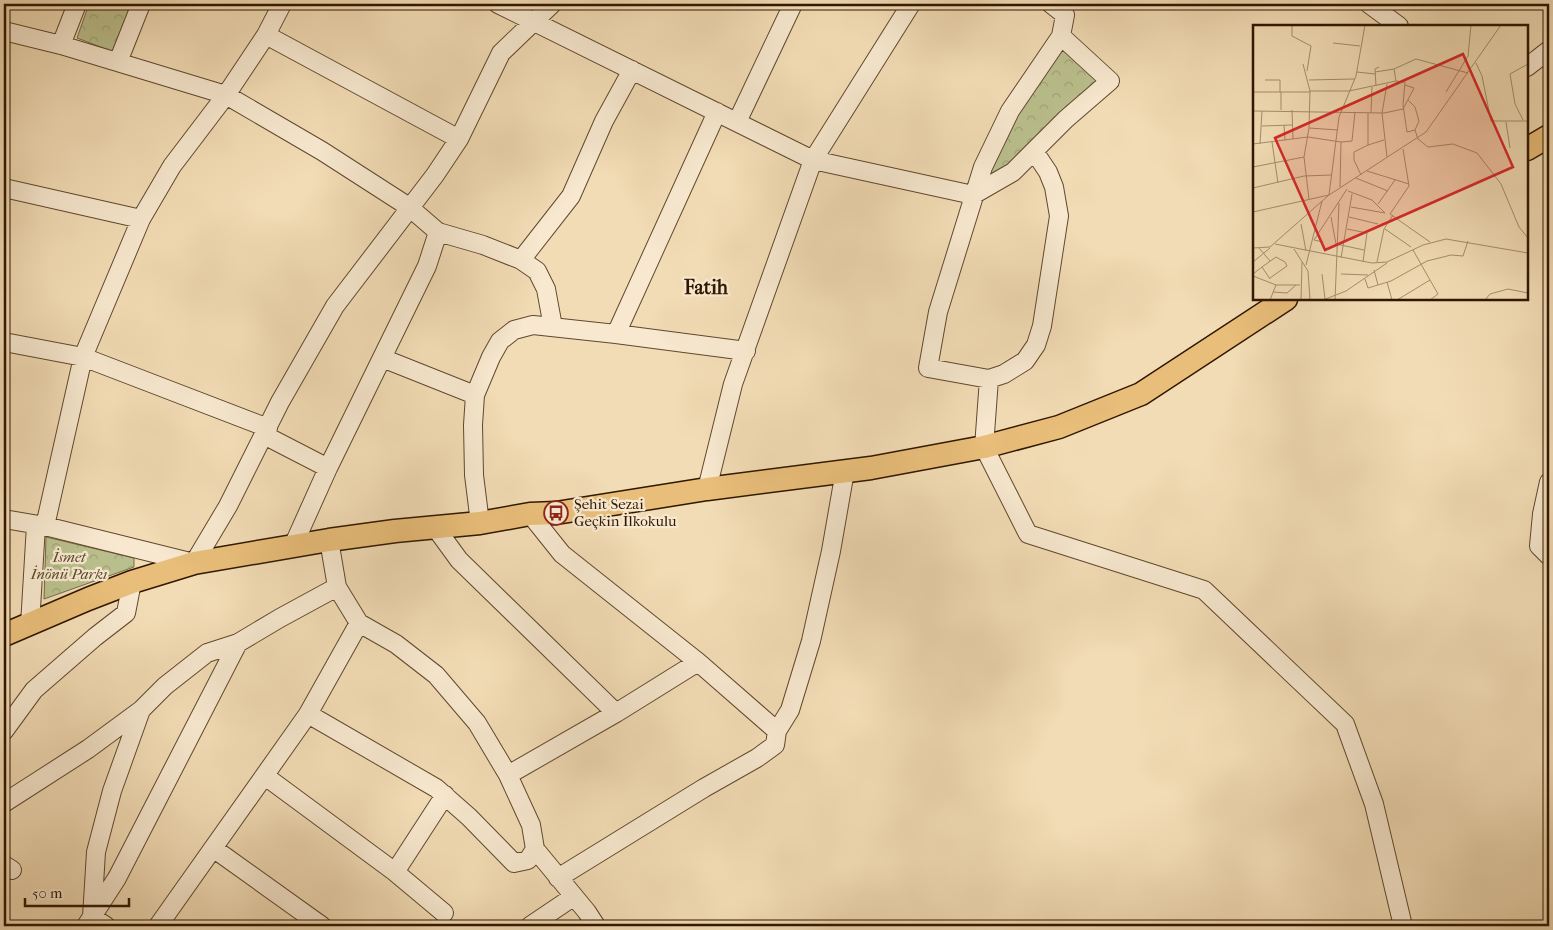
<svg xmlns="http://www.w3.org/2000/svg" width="1553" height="930" viewBox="0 0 1553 930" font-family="'IM FELL French Canon',serif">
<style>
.park{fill:url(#park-crowns);stroke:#756c46}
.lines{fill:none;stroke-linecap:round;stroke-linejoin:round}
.minor-casing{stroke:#60482d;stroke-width:20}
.major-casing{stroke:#301700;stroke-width:25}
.minor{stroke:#f7e8cf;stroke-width:18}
.major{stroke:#e9be7a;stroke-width:22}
.labels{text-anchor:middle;stroke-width:4.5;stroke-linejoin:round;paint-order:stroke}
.poi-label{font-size:15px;fill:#301700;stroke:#f7e8cf;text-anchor:start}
.park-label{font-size:15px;font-style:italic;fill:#594a2a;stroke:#f7e8cf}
.district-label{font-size:20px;font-weight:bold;fill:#301700;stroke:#f7e8cf}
.inset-road{fill:none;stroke:#a48d6d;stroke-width:1}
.view{fill:#d62828;fill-opacity:0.15;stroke:#d62828;stroke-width:2.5}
.inset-edge{fill:none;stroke:#301700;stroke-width:2.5}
</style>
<defs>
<pattern id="park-crowns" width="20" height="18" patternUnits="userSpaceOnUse" patternTransform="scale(1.25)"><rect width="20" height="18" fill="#bac08d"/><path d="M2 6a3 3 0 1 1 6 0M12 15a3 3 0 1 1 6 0" fill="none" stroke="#a0a478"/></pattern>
</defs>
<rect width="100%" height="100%" fill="#f2dcb5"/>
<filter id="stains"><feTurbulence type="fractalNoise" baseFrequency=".004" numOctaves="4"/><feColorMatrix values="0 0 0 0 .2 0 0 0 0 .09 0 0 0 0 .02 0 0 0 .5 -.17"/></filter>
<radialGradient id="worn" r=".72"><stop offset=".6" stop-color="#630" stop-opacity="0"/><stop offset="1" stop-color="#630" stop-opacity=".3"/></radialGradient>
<path class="park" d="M89,4H131L114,52L77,38Z
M1065,46L1101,83L1010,165L990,177L986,169L1015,111Z
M46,537L134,558V567L44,599Z"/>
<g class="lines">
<g class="minor-casing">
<path id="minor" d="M498,4L813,160L973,195L1013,172L1066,119L1110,81L1061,36
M1051,4L1065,15L1061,36L1010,111L983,167L938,312L928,368L989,379L984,447L1028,534L1204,590L1345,724L1374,804L1403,926
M1369,4L1399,26
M4,31L61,45L226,95L322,151L409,207L438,232L427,266L328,468L293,546
M266,35L459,139
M61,45L77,4
M118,62L141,4
M1527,67L1549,50
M717,112L616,334L746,351
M737,122L793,4
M4,188L141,219
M438,232L483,245L521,260L571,196L604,121L632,70
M521,260L537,271L546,289L553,327
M4,342L83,357L268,428
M382,358L475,395
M989,379L1004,374L1025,361L1036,345L1042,326L1059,216L1054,187L1048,172L1034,151
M264,435L328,468
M1549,482L1542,514L1539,546L1549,556
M707,489L733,384L813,160L911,4
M530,514L562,554L698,662L777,731
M4,519L45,526L194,563L228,506L280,402L335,306L435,175L459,139L501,53L552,4
M480,523L474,475L473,425L475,395L491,357L500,341L514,330L533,325L616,334
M45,526L83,357L141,219L172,166L226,95L266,35L282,4
M435,527L459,560L616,713
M30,625L36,525
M308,714L436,788L469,817L514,863L528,860L535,849L531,825L508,775L477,723L436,675L396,644L359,623L337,587
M4,731L34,690L95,637L126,613L132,582
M508,775L616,713L698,662
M265,776L395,872L444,913
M4,803L88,749L141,710L165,686L207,653L238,643L280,618L337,587L329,540
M213,848L322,926
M535,849L587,912L596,926
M4,865L12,870
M395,872L445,795
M558,878L704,788L757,758L775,745L777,731L790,710L811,641L831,551L845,471
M86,926L117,878L238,643
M106,926L92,917L96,852L112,791L141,710
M158,926L308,714L359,623
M530,926L573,897"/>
</g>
<g class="major-casing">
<path id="major" d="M1527,149L1549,136
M4,635L88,599L132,582L194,563L329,540L395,531L480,523L530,514L556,513L707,489L871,468L984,447L1059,427L1141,394L1286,299"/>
</g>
<use href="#minor" class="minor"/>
<use href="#major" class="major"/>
</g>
<defs>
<g id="bus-ring" transform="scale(1.25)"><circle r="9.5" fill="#f7e8cf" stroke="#8f2418" stroke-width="1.5"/><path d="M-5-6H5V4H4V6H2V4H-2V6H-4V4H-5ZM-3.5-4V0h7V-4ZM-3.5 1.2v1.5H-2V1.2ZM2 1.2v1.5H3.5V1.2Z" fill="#8f2418"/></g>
</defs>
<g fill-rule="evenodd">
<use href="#bus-ring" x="556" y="513"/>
</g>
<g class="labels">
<g class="poi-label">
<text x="574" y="509">Şehit Sezai<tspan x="574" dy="17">Geçkin İlkokulu</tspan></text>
</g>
<g class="park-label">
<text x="69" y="562">İsmet<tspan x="69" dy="17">İnönü Parkı</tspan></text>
</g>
<g class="district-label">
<text x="706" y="294">Fatih</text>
</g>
</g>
<g transform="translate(1253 25)">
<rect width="275" height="275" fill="#f2dcb5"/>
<path class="inset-road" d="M39,0V11L58,21L54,46M80,18L107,21M223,38L229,51L238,96H275M50,39L57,66L56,103L51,132L56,174M104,47L122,49M122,47L141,44M12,55H27V67M56,55L101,54M143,56L141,44L163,34L215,48M134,59L129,88L134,132M123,61L122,44L126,42M57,66H96L143,56L152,57L150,80L154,107L162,105L165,114L175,122L200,119L224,128L248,159L266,202L275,213M0,67H57M28,67V85M193,67L215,31L218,0M155,75L162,82L166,96L162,105M39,85L40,114M0,86L131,88L150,84L161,63L152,60M115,88V120L131,115M118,88L119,62M270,95L262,79L257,49L275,39M253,97L257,123M31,100L32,115M9,101L39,100M56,103L85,105M19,117L25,158M88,117L99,116L102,87M0,119L55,112L88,117L87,162M7,119L9,86M0,142L51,132M114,146L156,159M108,150L101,135V127L115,120M103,153L135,166M0,163L51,151L78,150M95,166L119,175L132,188L98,182M125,179L142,155M0,187L76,170L86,92L103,51L112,0M137,189L156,161L150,124M137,189L177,217M78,192L83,219L111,225M96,192L125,199M48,199L53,226M94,204L114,208L110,237M132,204L158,222M70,217L61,215L94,164M22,219L119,238L134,237L170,220L193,214L275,228M0,223L17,222L76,170L173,107L248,0M6,223L17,236M41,224L55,246L57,275M88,233L99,169M0,237L17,223M124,237L131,204L140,190M53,240L69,176M9,242L23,232L32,237L34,241L17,253M121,245L125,260M0,249L9,242L17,254M69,249L72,274M88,249L115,250M0,251L23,260H47M112,254L115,263L138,256L174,236L198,230L210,231L215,216M134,257L139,275M20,267L34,268L43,260M17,275L23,260M48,275L49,237M70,275L93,266L134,238M82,275L86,178M144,275L177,255L160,225M177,275L185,269L177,255M232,275L237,269L255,264L275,268"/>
<path class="view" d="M210,29L260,142L72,225L22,113Z"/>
<rect width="275" height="275" class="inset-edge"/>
</g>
<rect width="1553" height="930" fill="none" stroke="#f2dcb5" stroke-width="20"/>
<rect x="5" y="5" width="1543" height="920" fill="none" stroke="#301700" stroke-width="2.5"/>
<rect x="10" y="10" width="1533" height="910" fill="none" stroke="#301700"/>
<path d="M25 898v8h104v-8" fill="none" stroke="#301700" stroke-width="2.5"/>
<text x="32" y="898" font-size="15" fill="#301700" stroke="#f7e8cf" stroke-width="4" paint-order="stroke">50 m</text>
<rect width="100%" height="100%" filter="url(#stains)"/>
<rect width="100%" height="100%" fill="url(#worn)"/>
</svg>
